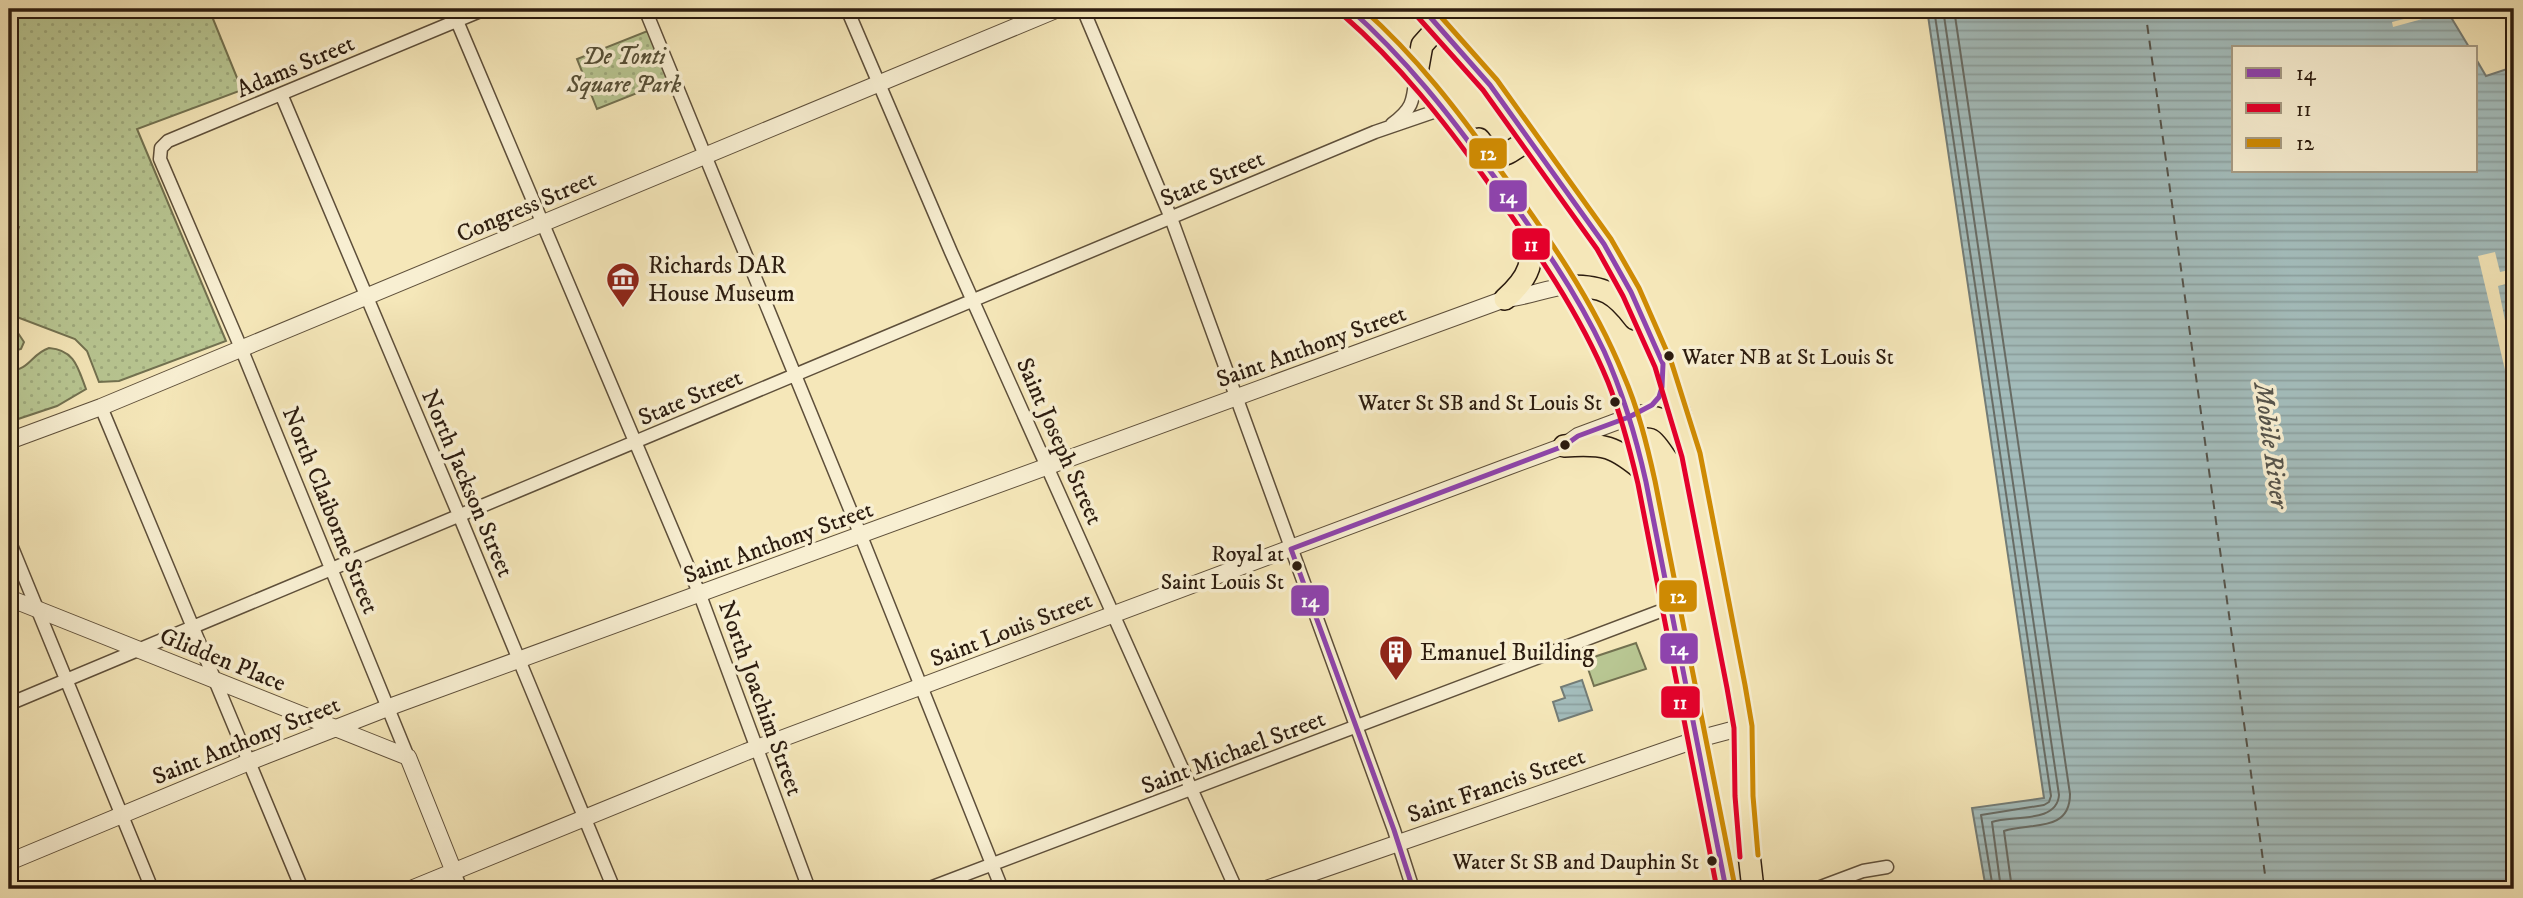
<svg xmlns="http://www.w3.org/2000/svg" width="2523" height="898" viewBox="0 0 2523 898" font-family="'IM FELL DW Pica',serif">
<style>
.grass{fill:url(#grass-dots);stroke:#727150;stroke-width:2}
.garden{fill:#b8c692;stroke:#727150;stroke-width:2}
.water{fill:url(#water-rules);stroke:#737c76;stroke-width:2}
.pier{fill:#f5e7b9}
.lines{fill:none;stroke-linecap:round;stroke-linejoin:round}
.shore{stroke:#686c65;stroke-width:2}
.ferry{stroke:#56544b;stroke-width:2;stroke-dasharray:9 7;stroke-linecap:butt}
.minor-casing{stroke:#5e4f3a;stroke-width:15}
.tertiary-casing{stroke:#5e4f3a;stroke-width:18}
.trunk-casing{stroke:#2c1c0f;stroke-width:24}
.minor{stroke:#f8efd2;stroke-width:12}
.tertiary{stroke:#f8efd2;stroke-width:16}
.trunk{stroke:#f5e7b9;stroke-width:21}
.bus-1-casing{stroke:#f8efd2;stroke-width:10}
.bus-2-casing{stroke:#f8efd2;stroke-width:10}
.bus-3-casing{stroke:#f8efd2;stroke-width:10}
.bus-1{stroke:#8e44ad;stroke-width:5}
.bus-2{stroke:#e4002b;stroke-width:5}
.bus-3{stroke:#ce8a03;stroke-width:5}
.bus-dot{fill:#2c1c0f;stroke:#f8efd2;stroke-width:2.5}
.labels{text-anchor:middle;stroke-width:7;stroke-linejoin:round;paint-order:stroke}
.bus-label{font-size:22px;fill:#2c1c0f;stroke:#f8efd2;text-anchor:end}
.park-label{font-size:24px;font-style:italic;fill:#564f36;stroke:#f8efd2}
.street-label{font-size:24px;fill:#2c1c0f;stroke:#f8efd2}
.poi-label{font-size:24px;fill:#2c1c0f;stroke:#f8efd2;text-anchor:start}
.water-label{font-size:26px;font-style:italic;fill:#56544b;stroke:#f8efd2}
.line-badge{stroke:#f8efd2;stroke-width:2.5}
.badge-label{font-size:19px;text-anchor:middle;font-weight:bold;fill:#fff}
</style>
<defs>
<pattern id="grass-dots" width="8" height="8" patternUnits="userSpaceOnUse" patternTransform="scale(1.75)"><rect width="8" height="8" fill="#b8c692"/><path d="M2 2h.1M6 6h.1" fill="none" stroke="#9eaa7d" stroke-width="1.8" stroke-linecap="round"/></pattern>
<pattern id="water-rules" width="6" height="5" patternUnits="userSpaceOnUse" patternTransform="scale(1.75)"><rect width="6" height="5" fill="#a3bcbb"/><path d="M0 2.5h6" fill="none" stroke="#8ca1a0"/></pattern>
</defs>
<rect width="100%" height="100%" fill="#f5e7b9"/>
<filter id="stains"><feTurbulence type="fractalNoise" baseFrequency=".00286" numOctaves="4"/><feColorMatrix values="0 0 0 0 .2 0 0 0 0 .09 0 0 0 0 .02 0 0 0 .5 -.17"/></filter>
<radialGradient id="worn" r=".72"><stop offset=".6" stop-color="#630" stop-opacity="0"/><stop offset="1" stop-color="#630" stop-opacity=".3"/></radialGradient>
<path class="grass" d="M9,9H209L242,90L137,129L226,341L119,381L99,382L87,351L75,339L9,314V252L19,227L12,223L9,203Z
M650,30L670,80L597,109L577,59Z
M9,329L18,333L24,342L21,349L14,351L9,349Z
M49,348C75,350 78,368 86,389L57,406L9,422V371C30,370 31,354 49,348Z"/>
<path class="garden" d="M1636,643L1646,669L1594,686L1585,660Z"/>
<path class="water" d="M1927,9H2446L2469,47H2234V170H2476V59L2486,76L2507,69L2514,112V889H1986L1972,808L2044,798Z
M1582,680L1592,710L1559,721L1553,702L1565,698L1561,687Z"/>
<path class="pier" d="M2443,9L2448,12L2393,27L2392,22Z
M2495,252L2500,272L2514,269V282L2498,286L2509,340L2514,339V372L2506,374L2478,256Z"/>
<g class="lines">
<path class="shore" d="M1934,9L2051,796L2049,802L2044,805L1981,815L1993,889
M1943,9L2059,795C2057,824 2011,815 1992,822L2001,889
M1954,9L2070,794C2070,834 2028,822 2004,831L2012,889"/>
<path class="ferry" d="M2145,9L2267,889"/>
<g class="minor-casing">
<path id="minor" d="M645,9L861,536L1002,889
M847,9L951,252L1236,889
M1083,9L1171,218L1394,830L1413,889
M457,21L700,595L809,889
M281,94L459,515L614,889
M1392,124C1414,108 1413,100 1416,74
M101,407L302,889
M9,540L152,889
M9,704L1375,132L1445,108
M408,757L241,348L160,159L161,148L168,141L485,9
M454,872L461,889
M927,889L1671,607
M1815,889L1863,871L1887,867"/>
</g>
<g class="tertiary-casing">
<path id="tertiary" d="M9,441L101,407L1058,9
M9,598L408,757L454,872
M9,862L249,762L395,705L1505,299C1528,297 1548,287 1570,286
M411,889L746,752L1507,467L1564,446L1578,436L1629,417
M1266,889L1698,739L1743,727"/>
</g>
<g class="trunk-casing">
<path id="trunk" d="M1350,9C1405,55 1446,110 1488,168C1536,235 1585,301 1616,379C1643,446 1653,518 1667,589C1687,689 1708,789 1726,889
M1423,9L1490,85L1604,244L1631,292L1663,364L1679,411L1691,455L1736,686L1743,727L1746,828L1753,889
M1417,73L1422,45L1439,26
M1479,139C1499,167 1504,154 1529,140
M1570,286C1604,286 1615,293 1635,319
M1505,299C1532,275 1532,263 1532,229
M1629,417C1660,414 1667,419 1684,445
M1564,446C1605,443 1614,446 1645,472"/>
</g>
<use href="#minor" class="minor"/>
<use href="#tertiary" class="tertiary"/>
<use href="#trunk" class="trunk"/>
<g class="bus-1-casing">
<path id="bus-1" d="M1350,9C1405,58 1450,115 1493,175C1533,231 1574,287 1604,351C1623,393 1636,437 1646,482L1726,889
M1413,889L1394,830L1291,549L1564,446L1578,436L1629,417L1652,405L1659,397L1662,387L1663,364L1631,292L1604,244L1490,85L1423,9"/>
</g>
<g class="bus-2-casing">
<path id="bus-2" d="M1416,15L1483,90L1597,249L1623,296L1655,367L1682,457L1727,688L1734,728L1735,796L1740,857
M1344,16C1399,64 1444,121 1487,181C1532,245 1578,309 1608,382C1621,415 1630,450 1638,484L1717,889"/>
</g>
<g class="bus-3-casing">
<path id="bus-3" d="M1363,9C1416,56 1459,112 1500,170C1547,235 1593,300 1623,374C1638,408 1647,445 1655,481L1735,887
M1434,9L1497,80L1611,239L1639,288L1671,361L1700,453L1745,685L1752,726L1753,796L1758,855"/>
</g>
<use href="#bus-1" class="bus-1"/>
<use href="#bus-2" class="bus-2"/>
<use href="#bus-3" class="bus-3"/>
</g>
<defs>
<g id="museum-pin" transform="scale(1.75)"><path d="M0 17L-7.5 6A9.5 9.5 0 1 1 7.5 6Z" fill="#8f2418" stroke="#f8efd2"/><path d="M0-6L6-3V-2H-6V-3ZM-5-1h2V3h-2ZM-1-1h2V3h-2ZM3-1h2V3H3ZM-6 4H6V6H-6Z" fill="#fff"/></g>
<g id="building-pin" transform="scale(1.75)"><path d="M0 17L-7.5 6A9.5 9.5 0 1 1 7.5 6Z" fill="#8f2418" stroke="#f8efd2"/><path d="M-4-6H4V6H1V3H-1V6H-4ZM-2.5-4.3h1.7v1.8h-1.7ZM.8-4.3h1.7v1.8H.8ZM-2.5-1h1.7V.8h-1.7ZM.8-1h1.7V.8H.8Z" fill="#fff"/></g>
</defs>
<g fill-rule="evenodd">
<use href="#museum-pin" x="623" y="279"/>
<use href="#building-pin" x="1396" y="652"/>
</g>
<g class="bus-dot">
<circle cx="1669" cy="356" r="6"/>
<circle cx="1615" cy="402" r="6"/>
<circle cx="1565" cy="445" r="6"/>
<circle cx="1297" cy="566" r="6"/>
<circle cx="1712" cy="861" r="6"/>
</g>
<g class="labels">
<g class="bus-label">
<text x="1682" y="364" text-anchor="start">Water NB at St Louis St</text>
<text x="1602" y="410">Water St SB and St Louis St</text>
<text x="1284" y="561">Royal at<tspan x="1284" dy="28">Saint Louis St</tspan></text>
<text x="1699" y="869">Water St SB and Dauphin St</text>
</g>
<g class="park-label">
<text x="624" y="64">De Tonti<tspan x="624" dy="28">Square Park</tspan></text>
</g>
<g class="street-label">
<text transform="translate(295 66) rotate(-23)" y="8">Adams Street</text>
<text transform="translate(1212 178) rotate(-23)" y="8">State Street</text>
<text transform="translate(526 206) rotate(-23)" y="8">Congress Street</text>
<text transform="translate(1311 346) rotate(-20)" y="8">Saint Anthony Street</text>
<text transform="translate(690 397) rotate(-23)" y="8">State Street</text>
<text transform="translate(1060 441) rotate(66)" y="8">Saint Joseph Street</text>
<text transform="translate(468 483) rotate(67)" y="8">North Jackson Street</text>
<text transform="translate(331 510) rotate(68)" y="8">North Claiborne Street</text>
<text transform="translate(778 542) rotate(-20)" y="8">Saint Anthony Street</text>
<text transform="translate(1011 629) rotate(-21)" y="8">Saint Louis Street</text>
<text transform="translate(223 659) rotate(22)" y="8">Glidden Place</text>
<text transform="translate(761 698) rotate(70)" y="8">North Joachim Street</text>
<text transform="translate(246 740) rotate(-22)" y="8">Saint Anthony Street</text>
<text transform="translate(1233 752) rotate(-21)" y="8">Saint Michael Street</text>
<text transform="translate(1496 785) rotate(-19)" y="8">Saint Francis Street</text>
</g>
<g class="poi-label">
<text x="648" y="273">Richards DAR<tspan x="648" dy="28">House Museum</tspan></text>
<text x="1420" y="660">Emanuel Building</text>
</g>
<g class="water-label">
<text transform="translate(2272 445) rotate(82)" y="9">Mobile River</text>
</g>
</g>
<g class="line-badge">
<rect x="1468" y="137" width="40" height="33" rx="7" fill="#ce8a03"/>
<rect x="1488" y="179" width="40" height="34" rx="7" fill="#8e44ad"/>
<rect x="1511" y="227" width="40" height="34" rx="7" fill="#e4002b"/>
<rect x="1658" y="579" width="40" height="34" rx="7" fill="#ce8a03"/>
<rect x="1290" y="584" width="40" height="33" rx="7" fill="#8e44ad"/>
<rect x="1659" y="632" width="40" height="33" rx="7" fill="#8e44ad"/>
<rect x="1660" y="685" width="41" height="34" rx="7" fill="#e4002b"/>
</g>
<g class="badge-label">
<text x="1488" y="160">12</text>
<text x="1508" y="203">14</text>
<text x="1531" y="251">11</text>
<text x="1678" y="603">12</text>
<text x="1310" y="607">14</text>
<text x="1679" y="655">14</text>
<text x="1680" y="709">11</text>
</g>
<rect width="2523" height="898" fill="none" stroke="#f5e7b9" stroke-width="35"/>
<rect x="10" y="10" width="2502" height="877" fill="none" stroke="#2c1c0f" stroke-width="3.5"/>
<rect x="18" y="18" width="2488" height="863" fill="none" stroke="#2c1c0f" stroke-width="2"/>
<rect x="2232" y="46" width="245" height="126" fill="#f8efd2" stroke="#a69b84" stroke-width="2"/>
<rect x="2246" y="68" width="35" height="10" fill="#8e44ad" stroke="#a69b84" stroke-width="2"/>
<text x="2296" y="80" font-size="21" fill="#2c1c0f">14</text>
<rect x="2246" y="103" width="35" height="10" fill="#e4002b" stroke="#a69b84" stroke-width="2"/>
<text x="2296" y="116" font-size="21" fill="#2c1c0f">11</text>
<rect x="2246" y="138" width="35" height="10" fill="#ce8a03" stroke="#a69b84" stroke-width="2"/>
<text x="2296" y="150" font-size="21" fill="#2c1c0f">12</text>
<rect width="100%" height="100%" filter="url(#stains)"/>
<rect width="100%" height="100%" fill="url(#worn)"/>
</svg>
